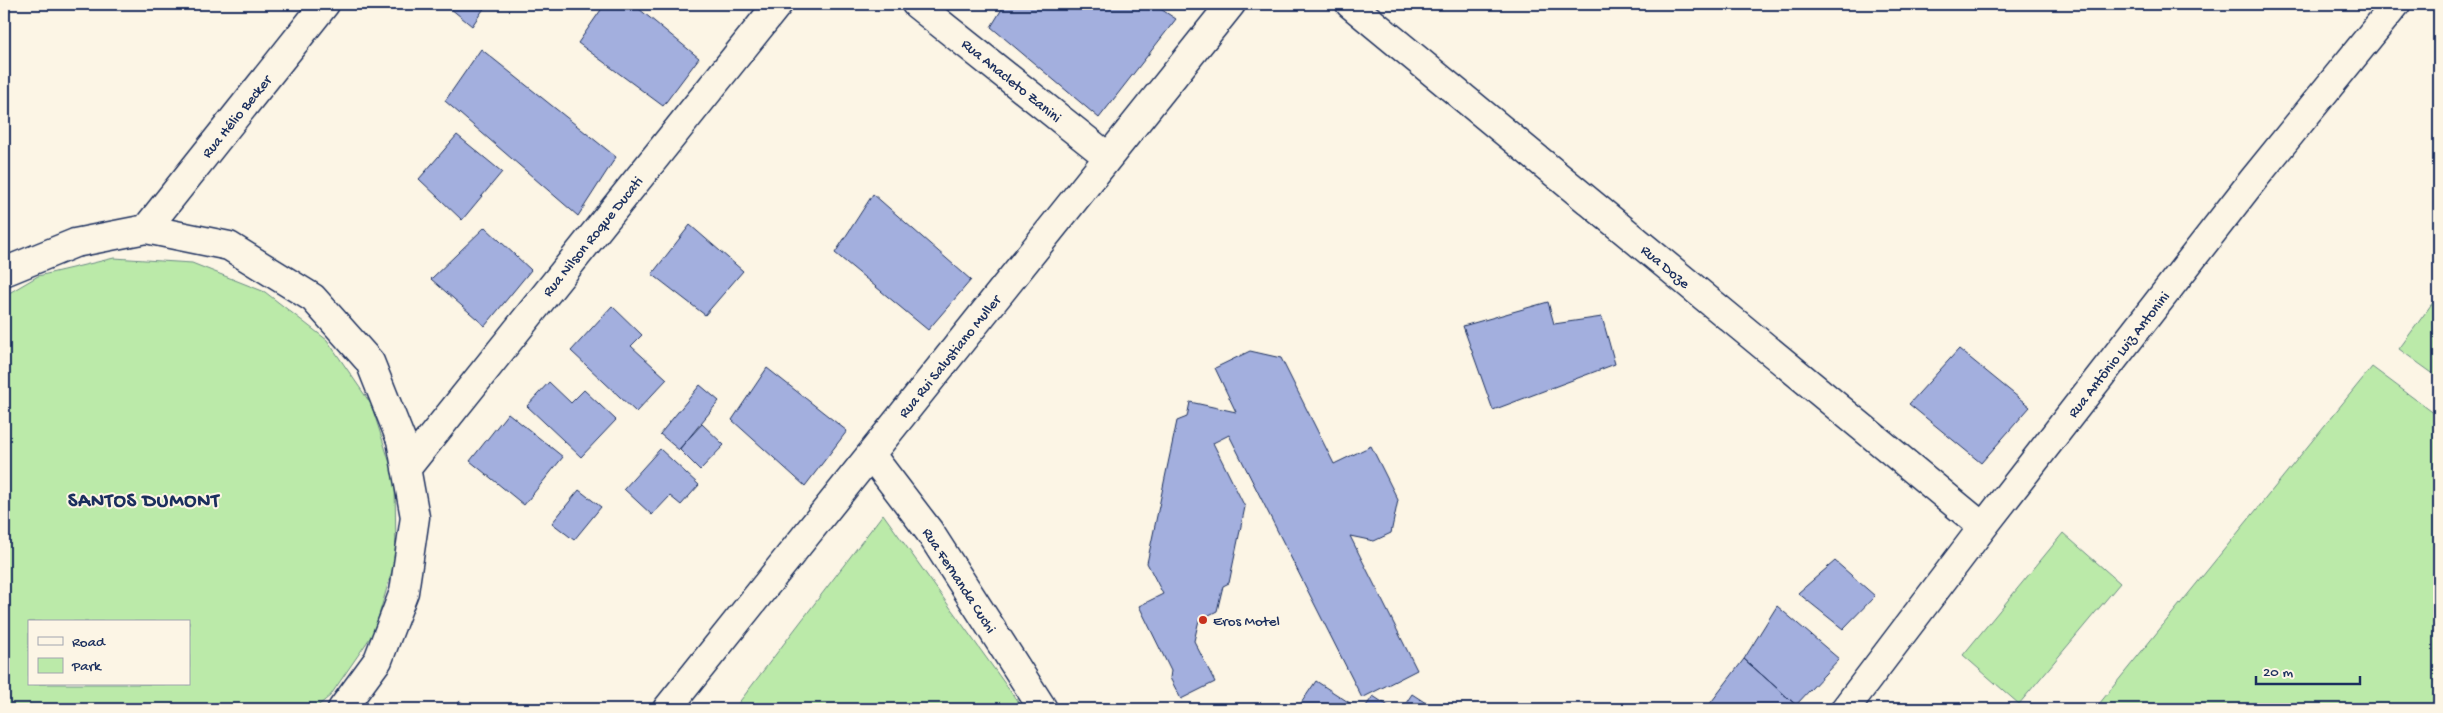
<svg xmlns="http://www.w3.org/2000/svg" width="2443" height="713" viewBox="0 0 2443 713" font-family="'Gochi Hand',sans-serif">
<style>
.green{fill:#bbeaa9;stroke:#6b8c84;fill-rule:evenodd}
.building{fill:#a3afde;stroke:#1b2f5e}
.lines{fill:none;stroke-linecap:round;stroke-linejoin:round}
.minor-casing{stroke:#1b2f5e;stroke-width:31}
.minor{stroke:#fcf5e5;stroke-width:28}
.poi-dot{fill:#c8321e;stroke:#fcf5e5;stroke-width:2}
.labels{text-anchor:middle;stroke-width:4;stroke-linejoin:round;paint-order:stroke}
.street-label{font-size:15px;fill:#1b2f5e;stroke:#fcf5e5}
.poi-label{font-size:15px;fill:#1b2f5e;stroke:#fcf5e5;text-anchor:start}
.district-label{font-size:20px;font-weight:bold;letter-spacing:1px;fill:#1b2f5e;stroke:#fcf5e5}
</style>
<rect width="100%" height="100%" fill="#fcf5e5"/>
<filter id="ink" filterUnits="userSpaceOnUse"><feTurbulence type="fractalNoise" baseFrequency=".02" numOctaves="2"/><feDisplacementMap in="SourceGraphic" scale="10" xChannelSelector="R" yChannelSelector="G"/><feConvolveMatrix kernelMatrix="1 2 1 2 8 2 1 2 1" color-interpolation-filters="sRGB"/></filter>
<g filter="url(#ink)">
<path class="green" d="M114,258L192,263L265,292L327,340L371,404L395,479L396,557L374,632L330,696L314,709H4V296L38,276ZM29,622H189V684H29Z
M2439,294V378L2399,349Z
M2372,367L2439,417V709H2095Z
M883,514L1023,709H734Z
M2063,533L2120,583L2019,704L1963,655Z"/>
<path class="building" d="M445,4H487L472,26Z
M605,4H633L699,58L663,106L578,43Z
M1005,4H1153L1176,19L1099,118L991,27Z
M481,49L616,157L578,216L445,101Z
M457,135L502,172L462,220L419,179Z
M873,194L971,280L928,330L835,253Z
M690,225L743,271L705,315L652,274Z
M485,227L531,270L485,326L431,279Z
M1548,302L1554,324L1602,317L1615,364L1493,410L1463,326Z
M612,306L642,335L631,346L667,379L636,412L571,351Z
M1959,349L2030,407L1981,463L1909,404Z
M1250,351L1281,358L1334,464L1371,446L1398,500L1391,533L1374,541L1350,536L1417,670L1362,698L1229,435L1213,443L1245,507L1229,583L1223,586L1217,611L1199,620L1194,641L1215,682L1181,699L1170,678L1171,671L1139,606L1163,594L1147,563L1177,421L1187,417L1190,402L1236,412L1215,368Z
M767,368L847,431L805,486L732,420Z
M549,382L571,403L584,390L616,420L581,457L527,406Z
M700,385L719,401L679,450L660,434Z
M508,413L563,457L524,505L470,461Z
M702,424L724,445L700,470L679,449Z
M660,449L699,485L681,505L670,496L652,515L624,489Z
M579,490L601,507L574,540L552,523Z
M1835,561L1875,596L1843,629L1798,593Z
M1777,606L1839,659L1796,705L1744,659Z
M1744,659L1796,705L1792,709H1706Z
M1316,681L1359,709H1297Z
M1412,694L1432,707L1430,709H1402Z
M1373,696L1393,709H1364Z
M460,701L469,709H453Z"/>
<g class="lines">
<g class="minor-casing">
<path id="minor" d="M916,4L1108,157
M1350,4L1983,527
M146,229L325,4
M4,272L75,243L146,229L229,246L313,298L370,362L401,440L415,517L404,592L378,660L342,709
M871,455L929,531L1043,709
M406,469L778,4
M667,709L1231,4
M1845,709L1983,527L2253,180L2396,4"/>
</g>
<use href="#minor" class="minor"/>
</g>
</g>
<circle class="poi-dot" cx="1203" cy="620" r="5"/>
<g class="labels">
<g class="street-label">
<text transform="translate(1012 80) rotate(39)" y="5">Rua Anacleto Zanini</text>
<text transform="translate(236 116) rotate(-51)" y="5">Rua Hélio Becker</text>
<text transform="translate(592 236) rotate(-51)" y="5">Rua Nilson Roque Ducati</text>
<text transform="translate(1666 266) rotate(40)" y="5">Rua Doze</text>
<text transform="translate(2118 354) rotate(-52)" y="5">Rua Antônio Luiz Antonini</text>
<text transform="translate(949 356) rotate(-51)" y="5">Rua Rui Salustiano Muller</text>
<text transform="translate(960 580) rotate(57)" y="5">Rua Fernanda Cuchi</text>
</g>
<g class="poi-label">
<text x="1213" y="625">Eros Motel</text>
</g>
<g class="district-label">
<text x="144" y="506">SANTOS DUMONT</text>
</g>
</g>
<rect width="2443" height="713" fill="none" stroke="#fcf5e5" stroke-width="20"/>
<rect x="10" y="10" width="2423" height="693" fill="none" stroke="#1b2f5e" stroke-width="2" filter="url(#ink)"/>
<rect x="28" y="620" width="162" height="65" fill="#fcf5e5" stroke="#a2a6af"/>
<rect x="38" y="637" width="25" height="8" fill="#fcf5e5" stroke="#a2a6af"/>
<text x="72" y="646" font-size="15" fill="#1b2f5e">Road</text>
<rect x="38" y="658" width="25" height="15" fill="#bbeaa9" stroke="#a2a6af"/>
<text x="72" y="670" font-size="15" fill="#1b2f5e">Park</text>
<path d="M2256 676v8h104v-8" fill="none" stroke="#1b2f5e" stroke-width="2.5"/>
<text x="2263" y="676" font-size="15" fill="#1b2f5e" stroke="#fcf5e5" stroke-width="4" paint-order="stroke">20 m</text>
</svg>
